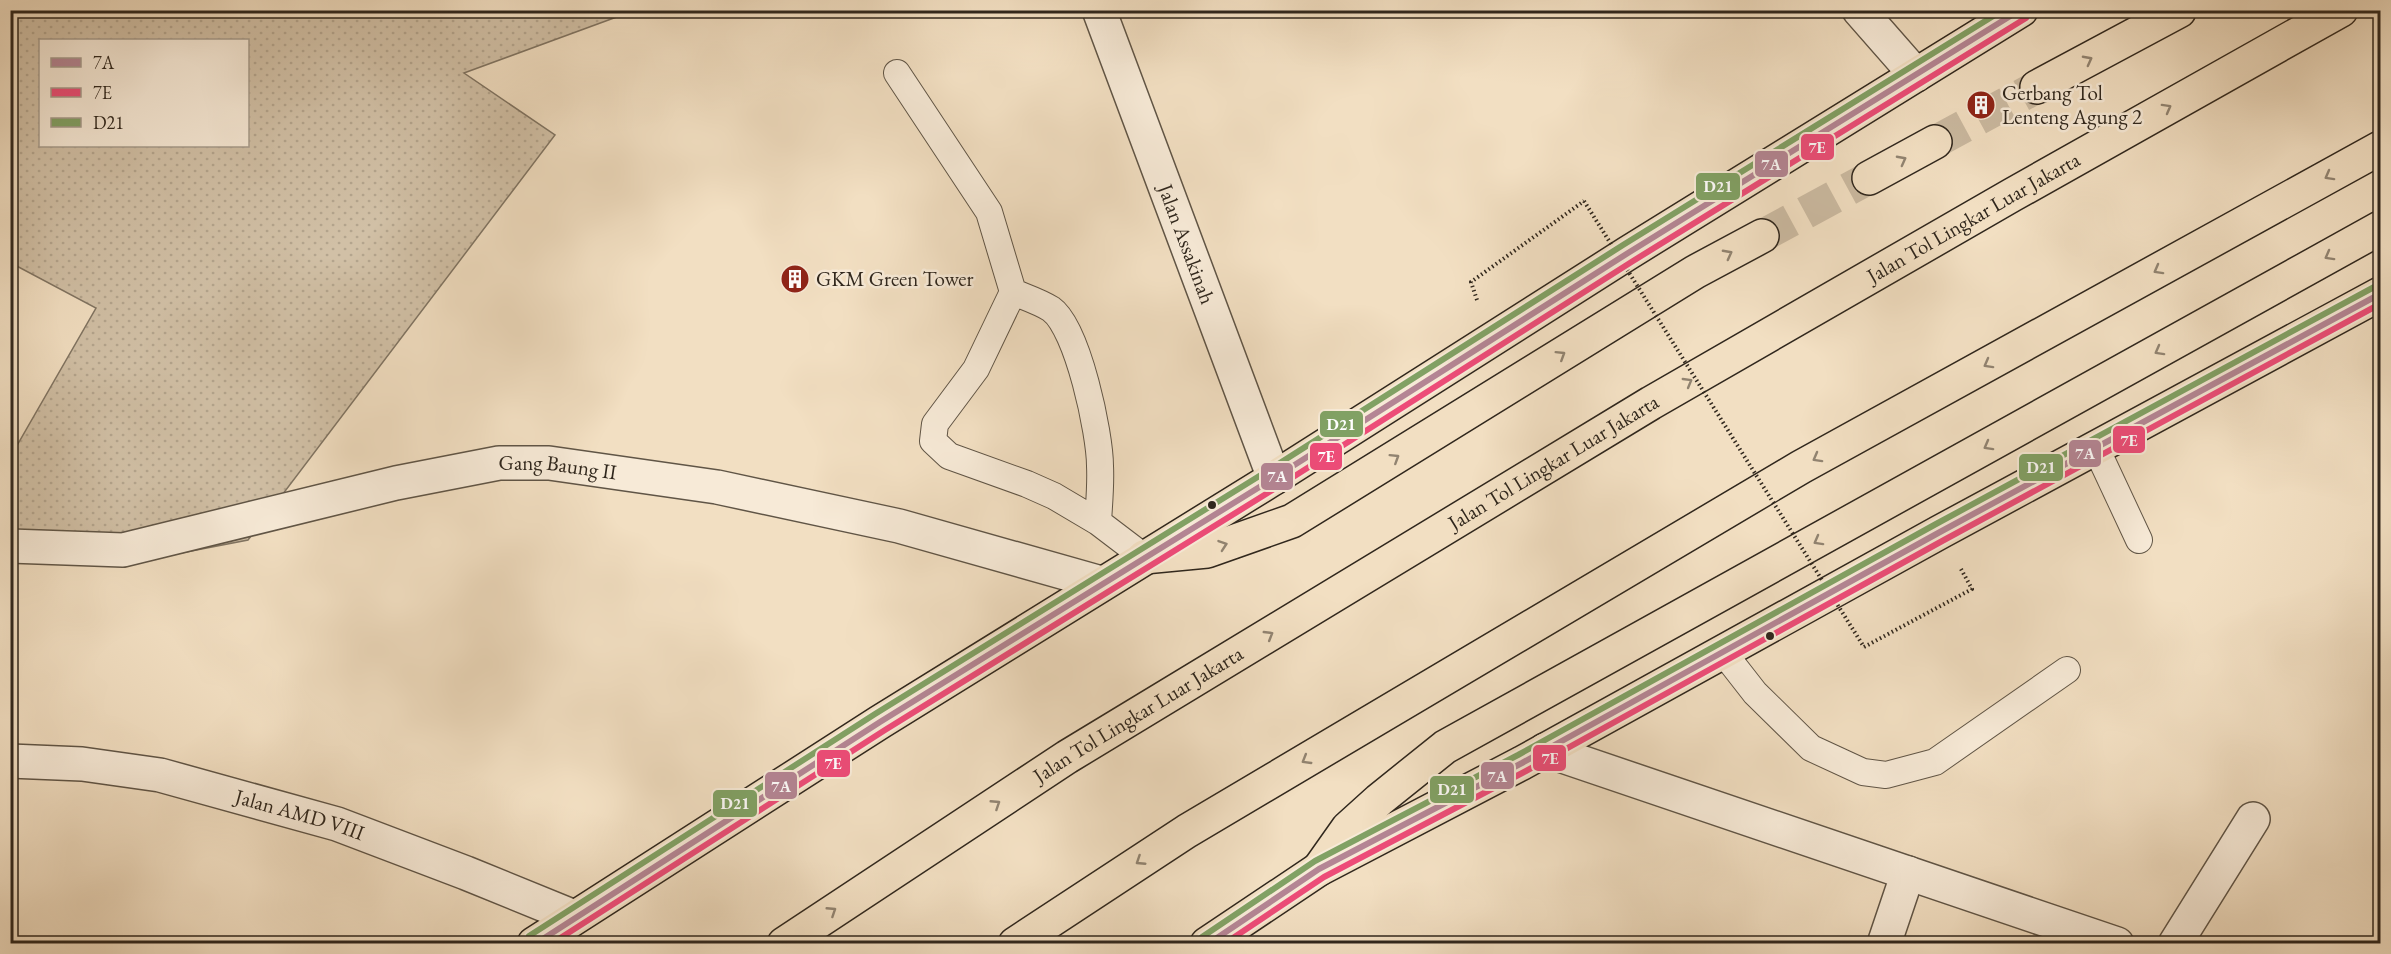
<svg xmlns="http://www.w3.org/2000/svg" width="2391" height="954" viewBox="0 0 2391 954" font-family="'EB Garamond',serif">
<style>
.grass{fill:url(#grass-dots);stroke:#807462;stroke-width:1.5;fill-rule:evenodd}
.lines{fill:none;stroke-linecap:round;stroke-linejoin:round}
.motorway-tunnel{stroke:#cbbaa1;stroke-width:33;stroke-dasharray:33 16;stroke-linecap:butt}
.service-casing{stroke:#605546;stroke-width:28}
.minor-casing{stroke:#605546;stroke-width:36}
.trunk-casing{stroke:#30271d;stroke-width:36}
.motorway-casing{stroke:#30271d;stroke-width:36}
.path{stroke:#30271d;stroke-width:4;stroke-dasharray:1.5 3;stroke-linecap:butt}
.service{stroke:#f7ead7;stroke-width:26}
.minor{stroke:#f7ead7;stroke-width:33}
.trunk{stroke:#f2dfc2;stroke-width:33}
.motorway{stroke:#f2dfc2;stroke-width:33}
.path-bridge{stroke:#30271d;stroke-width:4;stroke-dasharray:1.5 3;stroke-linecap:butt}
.bus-1-casing{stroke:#f7ead7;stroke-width:10}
.bus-2-casing{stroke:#f7ead7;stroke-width:10}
.bus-3-casing{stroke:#f7ead7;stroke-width:10}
.bus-1{stroke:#b48594;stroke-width:6}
.bus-2{stroke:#ed4c78;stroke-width:6}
.bus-3{stroke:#81a164;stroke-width:6}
.oneway{stroke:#918370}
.bus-dot{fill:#30271d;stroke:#f7ead7;stroke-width:2}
.labels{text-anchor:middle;stroke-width:5;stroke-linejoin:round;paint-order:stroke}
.poi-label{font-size:21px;fill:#30271d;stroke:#f7ead7;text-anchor:start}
.street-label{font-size:21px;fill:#30271d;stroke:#f7ead7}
.line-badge{stroke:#f7ead7;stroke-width:2}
.badge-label{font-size:16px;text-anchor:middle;font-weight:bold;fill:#fff}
</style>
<defs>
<pattern id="grass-dots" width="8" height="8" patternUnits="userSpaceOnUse" patternTransform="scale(1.5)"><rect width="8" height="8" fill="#d1c0a6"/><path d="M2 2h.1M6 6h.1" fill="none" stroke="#b4a58e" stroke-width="1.8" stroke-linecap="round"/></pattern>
</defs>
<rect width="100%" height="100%" fill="#f2dfc2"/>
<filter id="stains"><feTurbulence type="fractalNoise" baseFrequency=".00333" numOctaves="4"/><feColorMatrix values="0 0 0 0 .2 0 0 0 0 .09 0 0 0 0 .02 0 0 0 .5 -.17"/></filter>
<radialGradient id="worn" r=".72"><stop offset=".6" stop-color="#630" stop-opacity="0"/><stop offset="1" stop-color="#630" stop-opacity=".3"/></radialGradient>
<path class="grass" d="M10,11H633L464,73L555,135L248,540L124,564L11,543V456L96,308L11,263ZM40,40H248V146H40Z"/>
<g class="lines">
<path class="motorway-tunnel" d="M1935,142L2037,87
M1762,236L1869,178"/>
<g class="service-casing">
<path id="service" d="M897,73L989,212L1013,292L976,369L935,424L933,441L949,456L1027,484L1054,496L1098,522L1144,557
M1013,292C1025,297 1040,302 1051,309C1078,328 1100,434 1100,466C1101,485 1099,504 1098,522
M2096,448L2139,540
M1723,652L1755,693L1811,748L1863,772L1886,775L1935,762L2067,670"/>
</g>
<g class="minor-casing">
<g id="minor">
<path id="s1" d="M1099,10L1274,478"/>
<path d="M1859,10L1916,75"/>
<path id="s2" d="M10,546L123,550L396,483L499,463H549L717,487L899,526L1101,583"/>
<path d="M1545,750L2117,944"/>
<path id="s3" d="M10,761L82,764L160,775L337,824L466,873L574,917"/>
<path d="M1884,944L1908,873"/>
<path d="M2175,944L2253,819"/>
</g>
</g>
<g class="trunk-casing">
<path id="trunk" d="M534,944L880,722L1274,478L1628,253L2021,10
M1207,944L1319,869L1522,763L1940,532L2380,294"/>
</g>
<g class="motorway-casing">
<g id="motorway">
<path d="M2037,87L2179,11"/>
<path d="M1869,178L1935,142"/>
<path d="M1144,557L1207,551L1292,521L1695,272L1762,236"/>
<path d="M1319,869L1348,828L1379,800L1445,747L2380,228"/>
<path id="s4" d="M784,944L1067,757L1651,403L2012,195L2341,10"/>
<path d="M1015,944L1187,831L1801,467L2380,148"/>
</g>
</g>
<path class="path" d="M1477,300L1471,282L1584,201
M1864,647L1972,589L1961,569"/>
<use href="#service" class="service"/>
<use href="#minor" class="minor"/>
<use href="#trunk" class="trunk"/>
<use href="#motorway" class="motorway"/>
<path class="path-bridge" d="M1584,201L1864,647"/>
<g class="bus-1-casing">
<path id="bus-1" d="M535,944L880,722L1274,478L1628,253L2020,10
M1208,944L1319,869L1522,763L1940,532L2380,294"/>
</g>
<g class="bus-2-casing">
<path id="bus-2" d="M551,944L885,730L1279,486L1633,261L2026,18
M1224,944L1324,877L1526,771L1944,540L2380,304"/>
</g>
<g class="bus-3-casing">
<path id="bus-3" d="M529,936L875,714L1269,470L1623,245L2003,10
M1202,937L1315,861L1518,755L1936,524L2376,286"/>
</g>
<use href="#bus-1" class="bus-1"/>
<use href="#bus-2" class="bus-2"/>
<use href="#bus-3" class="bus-3"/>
</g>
<defs><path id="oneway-chevron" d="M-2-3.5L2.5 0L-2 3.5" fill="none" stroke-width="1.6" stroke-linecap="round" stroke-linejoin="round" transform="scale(1.5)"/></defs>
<g class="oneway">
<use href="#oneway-chevron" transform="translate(2088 60) rotate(-28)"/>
<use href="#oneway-chevron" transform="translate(2167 108) rotate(-29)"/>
<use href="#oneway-chevron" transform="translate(1902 160) rotate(-28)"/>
<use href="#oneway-chevron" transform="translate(2329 176) rotate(151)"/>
<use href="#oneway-chevron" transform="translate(1728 254) rotate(-28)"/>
<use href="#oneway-chevron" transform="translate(2329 256) rotate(151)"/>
<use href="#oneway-chevron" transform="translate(2158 270) rotate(151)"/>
<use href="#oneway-chevron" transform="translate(2159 351) rotate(151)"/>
<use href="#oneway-chevron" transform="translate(1561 355) rotate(-32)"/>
<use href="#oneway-chevron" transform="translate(1988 364) rotate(151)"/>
<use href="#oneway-chevron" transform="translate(1688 382) rotate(-30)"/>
<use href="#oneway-chevron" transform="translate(1988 446) rotate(151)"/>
<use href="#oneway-chevron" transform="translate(1395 458) rotate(-32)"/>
<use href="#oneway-chevron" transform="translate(1817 458) rotate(151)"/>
<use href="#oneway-chevron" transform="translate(1818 541) rotate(151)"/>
<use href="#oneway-chevron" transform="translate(1223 545) rotate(-19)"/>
<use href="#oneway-chevron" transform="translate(1269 635) rotate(-31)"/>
<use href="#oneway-chevron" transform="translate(1306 760) rotate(149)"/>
<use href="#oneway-chevron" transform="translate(996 804) rotate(-33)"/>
<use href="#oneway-chevron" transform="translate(1140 861) rotate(147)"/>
<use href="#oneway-chevron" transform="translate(832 911) rotate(-33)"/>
</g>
<defs>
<g id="building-disc" transform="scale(1.5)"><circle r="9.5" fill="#8f2418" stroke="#f7ead7"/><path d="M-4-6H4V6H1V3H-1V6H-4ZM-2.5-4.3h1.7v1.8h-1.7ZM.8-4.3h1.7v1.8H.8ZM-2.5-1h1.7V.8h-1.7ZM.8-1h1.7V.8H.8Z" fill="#fff"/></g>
</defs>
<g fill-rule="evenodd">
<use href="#building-disc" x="1981" y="105"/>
<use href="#building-disc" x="795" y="279"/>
</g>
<g class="bus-dot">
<circle cx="1212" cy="505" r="5"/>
<circle cx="1770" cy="636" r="5"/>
</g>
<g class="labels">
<g class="poi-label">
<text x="2002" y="100">Gerbang Tol<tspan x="2002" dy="24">Lenteng Agung 2</tspan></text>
<text x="816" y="286">GKM Green Tower</text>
</g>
<g class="street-label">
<text dy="7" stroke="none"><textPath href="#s4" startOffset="1394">Jalan Tol Lingkar Luar Jakarta</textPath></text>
<text dy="7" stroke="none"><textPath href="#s1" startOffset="250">Jalan Assakinah</textPath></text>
<text dy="7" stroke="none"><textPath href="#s4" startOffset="908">Jalan Tol Lingkar Luar Jakarta</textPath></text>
<text dy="7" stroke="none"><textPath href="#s2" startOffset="558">Gang Baung II</textPath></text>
<text dy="7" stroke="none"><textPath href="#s4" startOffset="422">Jalan Tol Lingkar Luar Jakarta</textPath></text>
<text dy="7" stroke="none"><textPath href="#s3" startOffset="296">Jalan AMD VIII</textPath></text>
</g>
</g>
<g class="line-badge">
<rect x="1800" y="133" width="35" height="28" rx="6" fill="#ed4c78"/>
<rect x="1754" y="150" width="35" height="28" rx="6" fill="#b48594"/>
<rect x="1695" y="172" width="46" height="29" rx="6" fill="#81a164"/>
<rect x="1319" y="410" width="45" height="28" rx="6" fill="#81a164"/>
<rect x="2112" y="425" width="34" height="29" rx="6" fill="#ed4c78"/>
<rect x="2068" y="439" width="34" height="29" rx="6" fill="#b48594"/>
<rect x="1309" y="442" width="34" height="29" rx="6" fill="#ed4c78"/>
<rect x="2018" y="453" width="46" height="29" rx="6" fill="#81a164"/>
<rect x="1260" y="462" width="34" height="29" rx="6" fill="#b48594"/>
<rect x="1532" y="744" width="35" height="28" rx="6" fill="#ed4c78"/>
<rect x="816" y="749" width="35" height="29" rx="6" fill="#ed4c78"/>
<rect x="1480" y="761" width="35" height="29" rx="6" fill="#b48594"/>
<rect x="764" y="771" width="34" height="29" rx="6" fill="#b48594"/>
<rect x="1429" y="775" width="46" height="29" rx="6" fill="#81a164"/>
<rect x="712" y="789" width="46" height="29" rx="6" fill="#81a164"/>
</g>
<g class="badge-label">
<text x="1817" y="153">7E</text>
<text x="1771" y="170">7A</text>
<text x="1718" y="192">D21</text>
<text x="1341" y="430">D21</text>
<text x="2129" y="446">7E</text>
<text x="2085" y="459">7A</text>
<text x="1326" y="462">7E</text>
<text x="2041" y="473">D21</text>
<text x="1277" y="482">7A</text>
<text x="1550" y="764">7E</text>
<text x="833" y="769">7E</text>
<text x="1497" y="782">7A</text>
<text x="781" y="792">7A</text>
<text x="1452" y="795">D21</text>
<text x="735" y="809">D21</text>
</g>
<rect width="2391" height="954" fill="none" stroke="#f2dfc2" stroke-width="36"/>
<rect x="12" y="12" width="2367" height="930" fill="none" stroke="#30271d" stroke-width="3"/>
<rect x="18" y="18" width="2355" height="918" fill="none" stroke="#30271d" stroke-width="1.5"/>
<rect x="39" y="39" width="210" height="108" fill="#f7ead7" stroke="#a79c8d" stroke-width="1.5"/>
<rect x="51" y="58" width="30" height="9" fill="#b48594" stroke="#a79c8d" stroke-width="1.5"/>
<text x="93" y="69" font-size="18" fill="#30271d">7A</text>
<rect x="51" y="88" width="30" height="9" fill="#ed4c78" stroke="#a79c8d" stroke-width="1.5"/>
<text x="93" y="99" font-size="18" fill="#30271d">7E</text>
<rect x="51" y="118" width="30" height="9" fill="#81a164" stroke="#a79c8d" stroke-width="1.5"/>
<text x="93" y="129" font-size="18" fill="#30271d">D21</text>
<rect width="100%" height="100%" filter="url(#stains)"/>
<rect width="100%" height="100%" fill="url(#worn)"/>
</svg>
